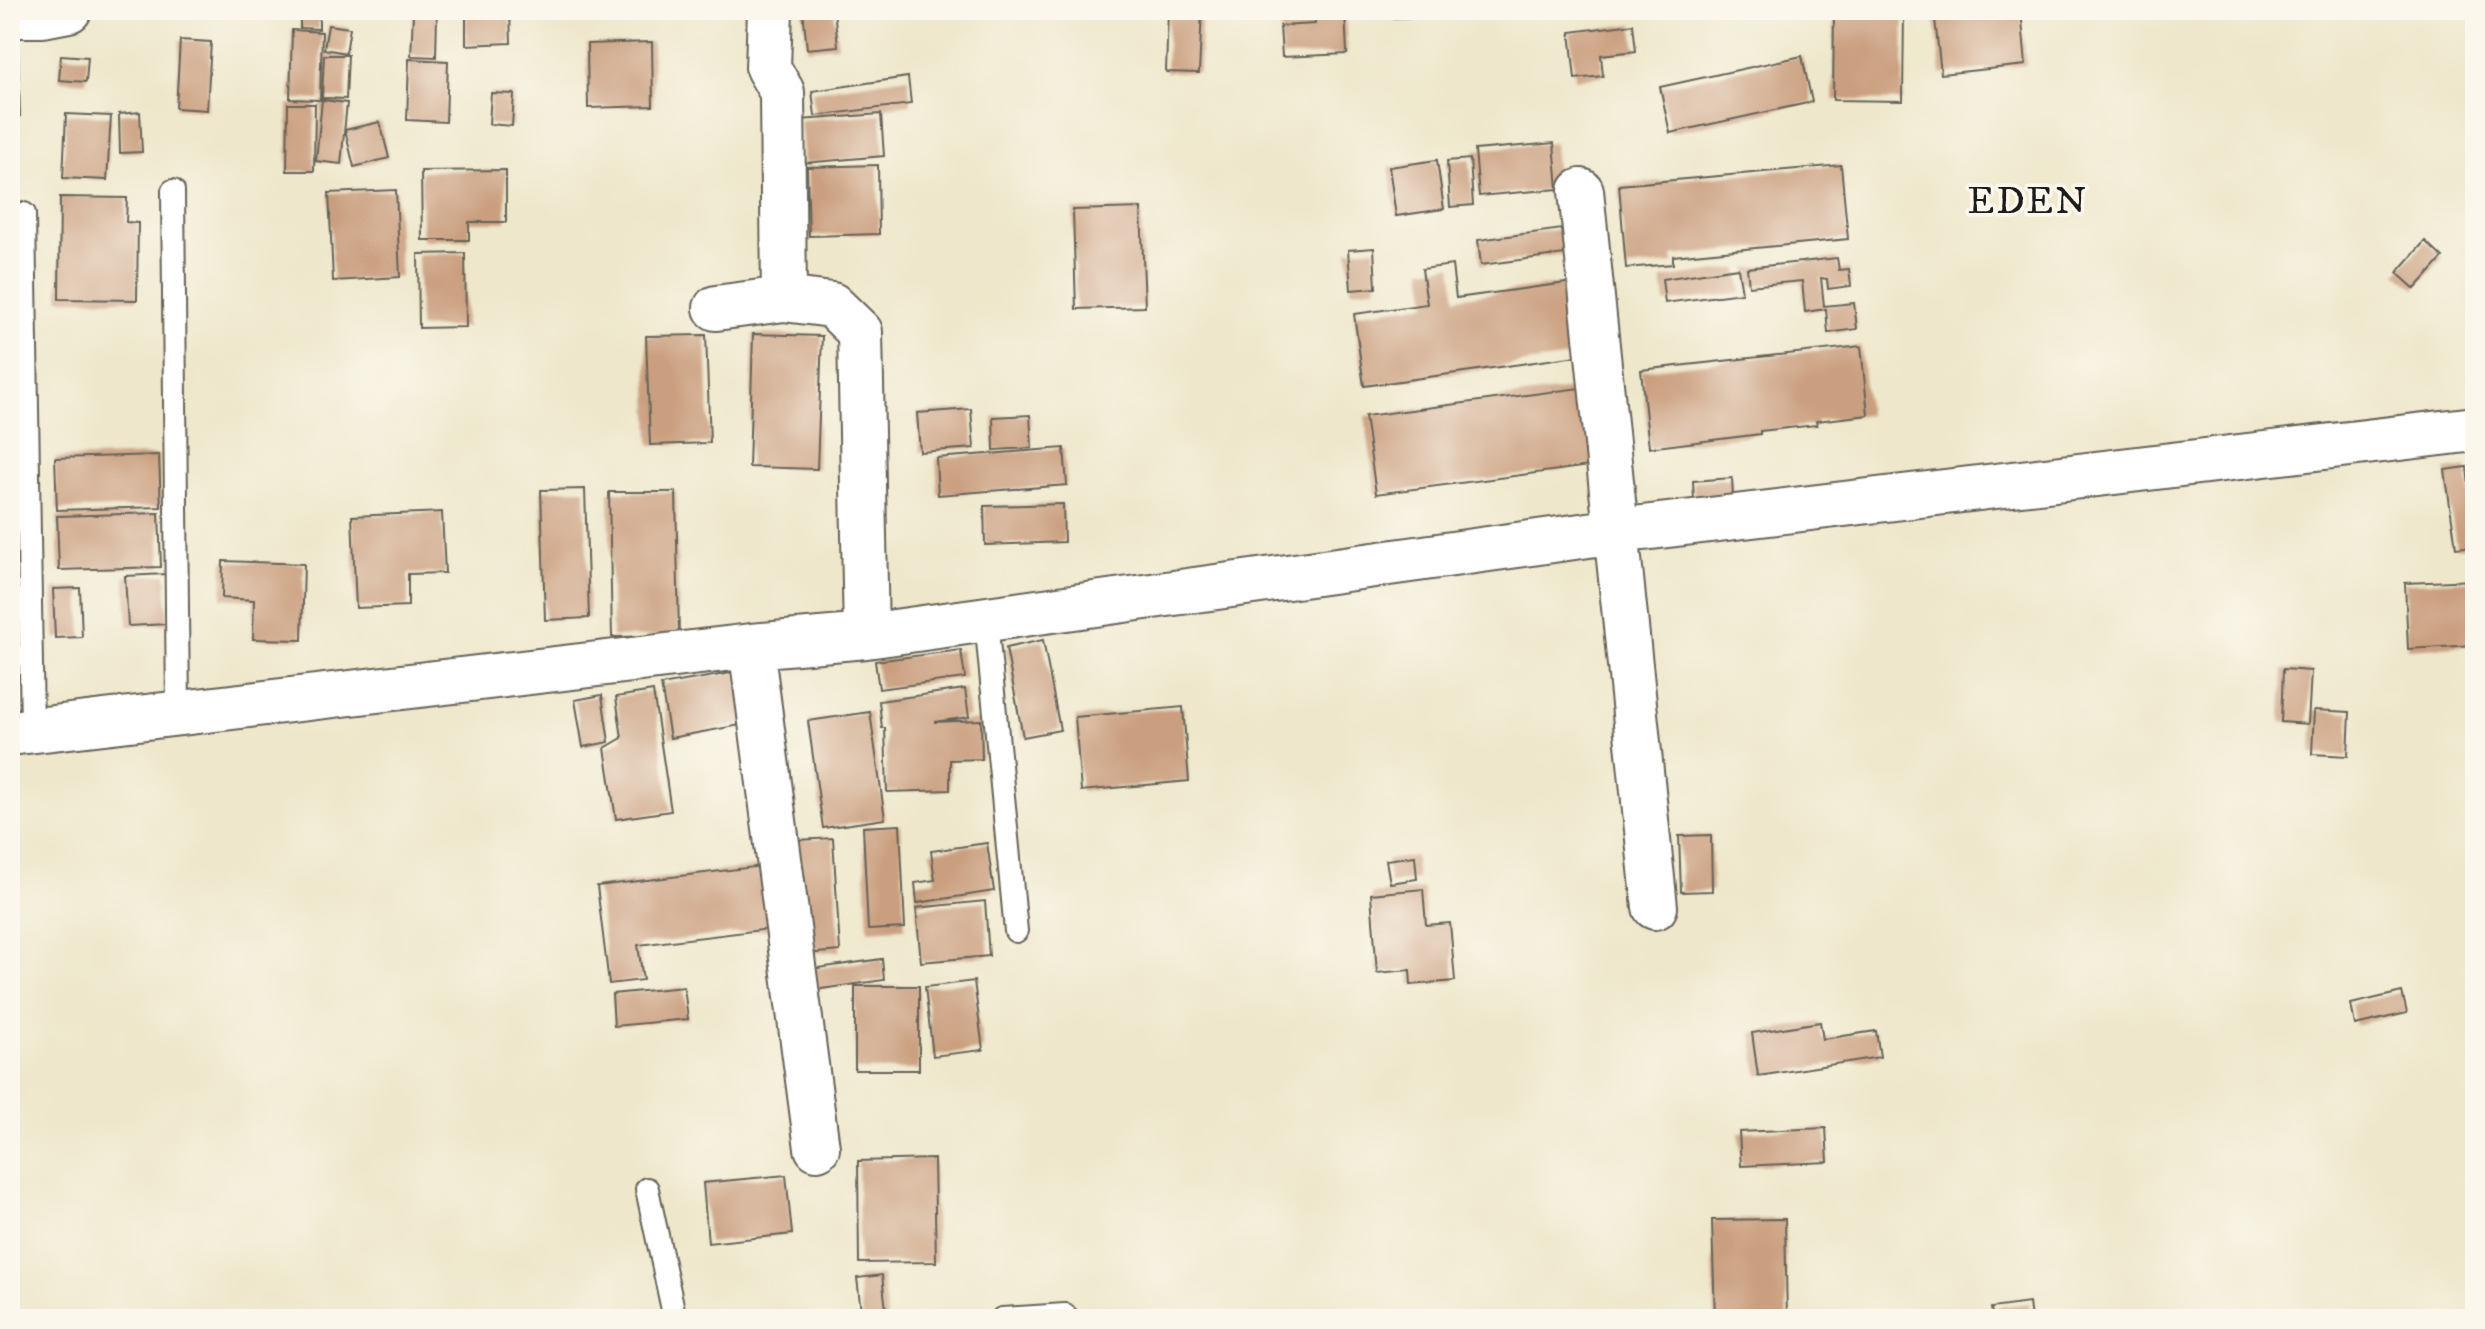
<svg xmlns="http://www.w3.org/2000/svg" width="2485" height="1329" viewBox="0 0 2485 1329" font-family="'IM FELL DW Pica',serif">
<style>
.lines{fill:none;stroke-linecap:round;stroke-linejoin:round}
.stream{stroke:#51bace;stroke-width:12}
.building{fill:#ca9f7f}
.service-casing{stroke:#666359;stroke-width:26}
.minor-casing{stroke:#666359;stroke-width:48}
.service{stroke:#fff;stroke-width:22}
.minor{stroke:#fff;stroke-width:44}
.labels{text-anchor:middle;stroke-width:7;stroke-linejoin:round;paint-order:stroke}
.quarter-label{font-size:38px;letter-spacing:2px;fill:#1c1c1c;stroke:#fbf7ec}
</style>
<rect width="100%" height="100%" fill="#fbf7ec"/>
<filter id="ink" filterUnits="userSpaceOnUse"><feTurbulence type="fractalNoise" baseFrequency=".0125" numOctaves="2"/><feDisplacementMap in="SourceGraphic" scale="16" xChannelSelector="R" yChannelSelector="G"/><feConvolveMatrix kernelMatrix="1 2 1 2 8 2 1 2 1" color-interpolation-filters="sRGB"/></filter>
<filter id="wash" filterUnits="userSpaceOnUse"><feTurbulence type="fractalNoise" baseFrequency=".006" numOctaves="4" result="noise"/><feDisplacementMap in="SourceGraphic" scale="32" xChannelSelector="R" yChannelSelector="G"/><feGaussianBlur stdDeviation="1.8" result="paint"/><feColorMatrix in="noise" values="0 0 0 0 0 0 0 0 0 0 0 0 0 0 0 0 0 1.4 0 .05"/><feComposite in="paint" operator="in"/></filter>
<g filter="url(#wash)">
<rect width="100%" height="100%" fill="#eee7cb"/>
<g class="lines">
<path class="stream" d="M2472,1319H2475"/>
</g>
<g id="blocks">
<path class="building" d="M466,10H510L511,43L466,45Z
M514,10H574V16L514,15Z
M803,10H834L838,46L807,49Z
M1168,10H1202L1199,73L1166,72Z
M1314,10H1345L1347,54L1282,57L1280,26L1315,24Z
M1393,10H1472L1473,15L1393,18Z
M1834,10H1904L1903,101L1833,100Z
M1934,10H2021L2026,65L1941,74Z
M413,14L437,15L436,57L411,56Z
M300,15L319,16V29L300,28Z
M1633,24L1636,51L1601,55L1603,76L1575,79L1570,32Z
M328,25L350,28L346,53L324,49Z
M292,30L322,32L320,100L290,99Z
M180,40L211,42L207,110L176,108Z
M652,42L653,106L588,108L587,44Z
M10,53H18L20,116H10Z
M61,55L88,57L86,82L59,80Z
M324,55H348L346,99L322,98Z
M1802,56L1812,102L1670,133L1660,87Z
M409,59L448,61L446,122L407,120Z
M908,77L911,104L815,116L812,91Z
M491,93L514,94L512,126L489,124Z
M322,100L347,103L341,164L316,161Z
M288,104H315L314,171H287Z
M140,112L142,152L120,153L119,114Z
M66,114L111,116L107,180L63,178Z
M881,114L884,156L804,163L800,120Z
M380,122L389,158L354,167L345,130Z
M1554,143L1558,189L1479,196L1475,150Z
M1470,159L1473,205L1450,207L1447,161Z
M1437,160L1444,209L1396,216L1389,167Z
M878,165L879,234L809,236L807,167Z
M1841,165L1848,239L1673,256V264L1626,268L1619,185Z
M506,170V222H469V240H422L421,171Z
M396,190L400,277L333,281L329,193Z
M60,197L127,198L126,222L138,223L137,300L59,299Z
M1141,208L1145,307L1076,309L1073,210Z
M1562,229L1565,254L1481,265L1478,240Z
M2425,241L2443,258L2415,289L2397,273Z
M1374,248L1376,288L1351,290L1348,250Z
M465,253L466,327L419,328L418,254Z
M1837,258L1839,270L1849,269L1851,286L1828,289L1827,279L1821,278L1824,306L1854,303L1857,329L1828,333L1826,309L1805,312L1802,281L1749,286L1747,268Z
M1452,265L1456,298L1574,282L1584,355L1364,386L1354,314L1427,304L1422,269Z
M1738,268L1742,293L1665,303L1662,279Z
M753,334L822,336L817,469L749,467Z
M706,335L710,443L650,445L646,336Z
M1861,346L1868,415L1816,421L1817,425L1760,431V434L1649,448L1641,370Z
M1587,387L1597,465L1376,494L1365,416Z
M971,409L974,448L920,452L917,413Z
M1030,415L1032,448L994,450L993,417Z
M15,433L17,465L10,466V434Z
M1064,448L1067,485L938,495L936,458Z
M159,455L161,507L57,510L55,458Z
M2467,467L2475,546L2456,548L2445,470Z
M1732,478L1733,497L1694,500L1693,481Z
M585,489L589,618L545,620L541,490Z
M609,492H676L679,636L612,637Z
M1063,504L1064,542L985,545L984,506Z
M442,512L445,573L408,574V606L356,608L352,516Z
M159,513L161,567L59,570L57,516Z
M223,561L304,564L302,640L253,639L254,600L222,598Z
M166,574L168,624L128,626L125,576Z
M2475,580V645L2408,649L2405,583Z
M80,588L82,637L55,638L53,589Z
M1043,640L1060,730L1023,737L1006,648Z
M961,650L965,678L879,689L875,661Z
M2283,669L2311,671L2308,724L2281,722Z
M737,672L746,724L670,738L661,685Z
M965,689L969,717L934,722L981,720L982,759L950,760V790L887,792L885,728H882L879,701Z
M653,691L671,811L616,819L605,748L622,738L616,697Z
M602,695L609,742L583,747L575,700Z
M1183,707L1189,781L1081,791L1075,717Z
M2314,710L2350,712L2348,756L2312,754Z
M870,712L885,819L823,828L808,721Z
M900,825L905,928L868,930L863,827Z
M1711,835L1712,891L1681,892L1679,836Z
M833,838L840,951L805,954L798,840Z
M987,843L994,891L917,903L915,883L935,880L931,851Z
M1415,856L1417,879L1390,883L1386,860Z
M762,866L770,929L638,945L643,980L609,984L597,886Z
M1423,889L1426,925L1450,923L1455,981L1411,985L1410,970L1377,973L1371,894Z
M985,901L989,956L921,962L916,908Z
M882,959L884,980L814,990L811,969Z
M974,981L983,1050L933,1056L925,987Z
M855,986H919V1070H855Z
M684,987L688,1019L614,1026L612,994Z
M2402,992L2407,1013L2355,1025L2351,1004Z
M1820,1022L1823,1039L1876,1031L1880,1057L1758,1076L1752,1033Z
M1826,1128L1828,1162L1741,1166L1739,1132Z
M934,1159L936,1262L859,1263L858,1161Z
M786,1175L792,1234L708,1243L703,1183Z
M1785,1219L1787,1319H1715L1712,1220Z
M882,1275L887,1319H862L857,1278Z
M2029,1303L2031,1319H1993L1991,1308Z"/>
</g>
</g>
<g filter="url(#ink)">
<use href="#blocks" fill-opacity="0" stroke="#666359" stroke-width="2"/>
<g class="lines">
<g class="service-casing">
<path id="service" d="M173,191L178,713
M24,214L32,730
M986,620L1016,931
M647,1189L675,1319
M1002,1319L1065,1315L1068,1319"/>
</g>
<g class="minor-casing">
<path id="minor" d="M770,10L768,68L782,92L784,299
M10,15H43L69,10
M1581,191L1655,907
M716,308L784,299L832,305L860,332L866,636
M751,646L817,1148
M10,733L751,646L866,636L1617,531L2475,429"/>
</g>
<use href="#service" class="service"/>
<use href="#minor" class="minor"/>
</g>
</g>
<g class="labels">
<g class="quarter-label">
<text x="2028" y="213">EDEN</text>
</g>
</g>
<rect width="2485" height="1329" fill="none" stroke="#fbf7ec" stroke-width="40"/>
</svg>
